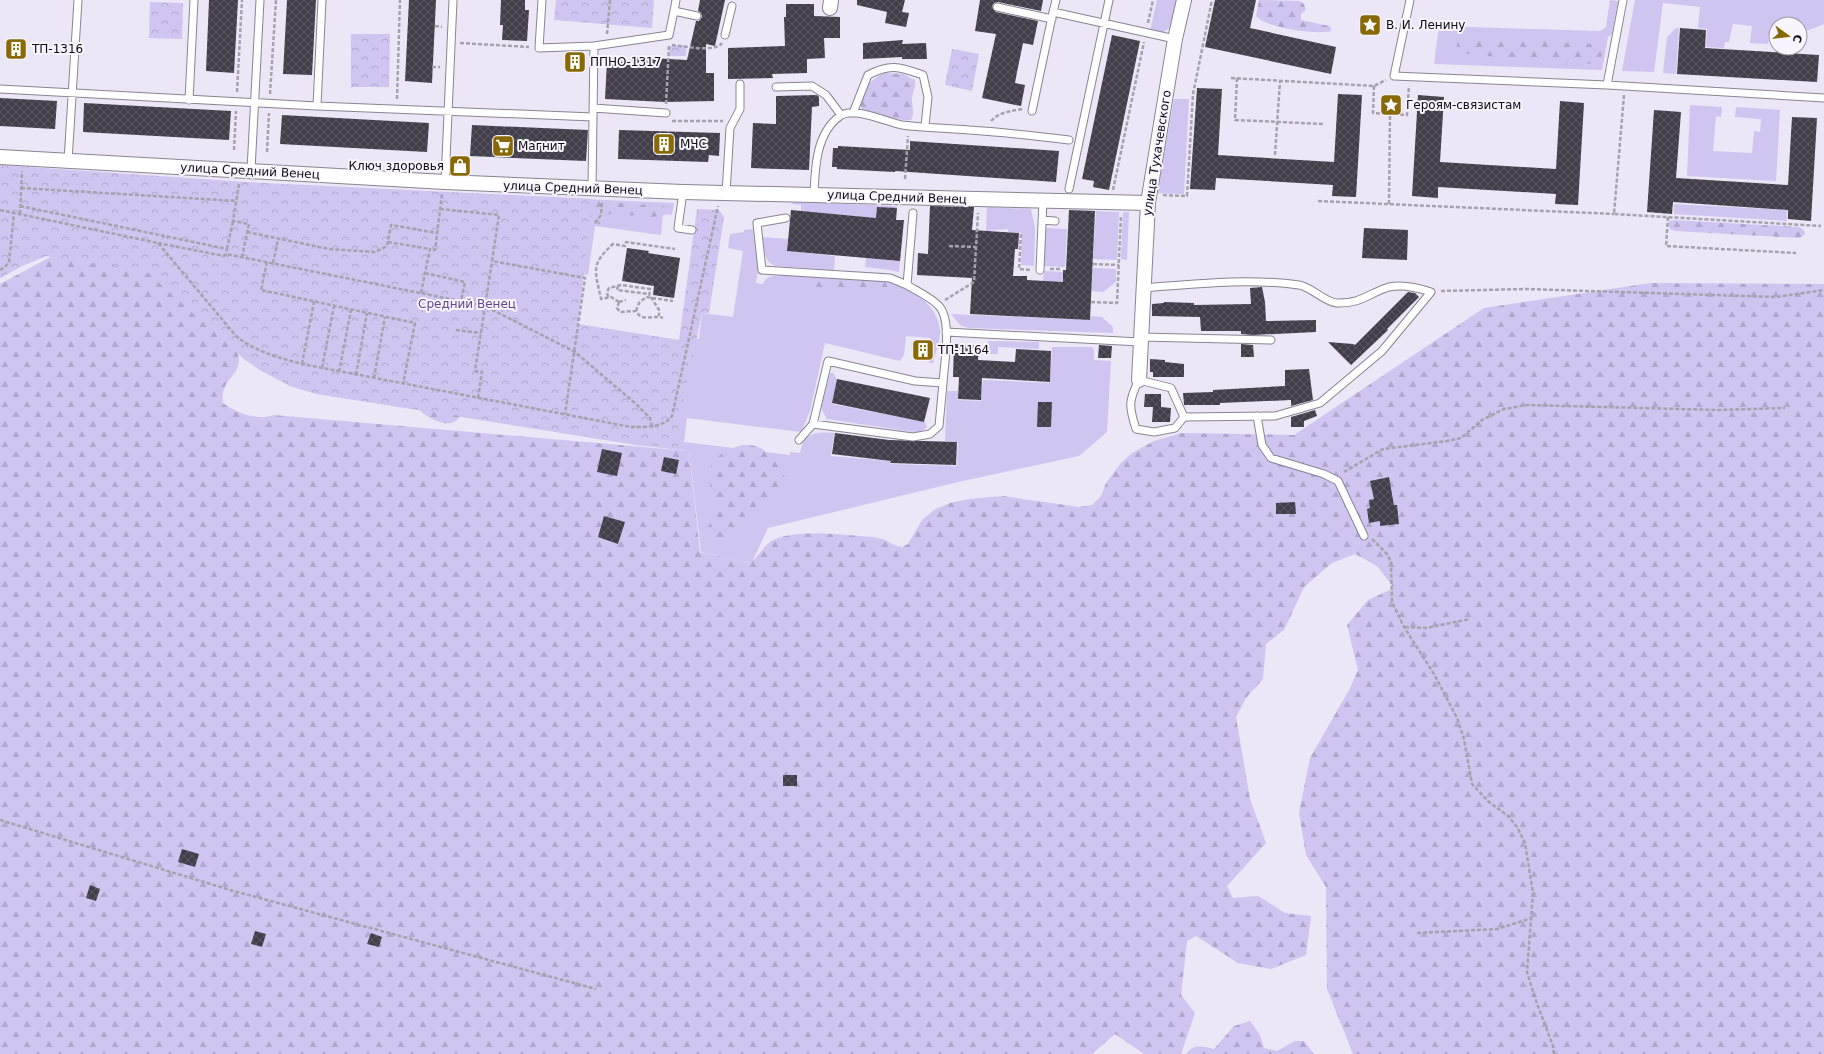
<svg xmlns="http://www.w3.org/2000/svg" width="1824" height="1054" viewBox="0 0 1824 1054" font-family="'DejaVu Sans',sans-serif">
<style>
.green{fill:#d0c4f0}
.forest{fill:url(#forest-firs)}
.park{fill:url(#park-crowns)}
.building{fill:url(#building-cross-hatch)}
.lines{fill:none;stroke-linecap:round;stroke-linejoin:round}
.service-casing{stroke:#888492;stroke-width:9}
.minor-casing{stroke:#888492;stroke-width:16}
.path{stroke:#a5a2ae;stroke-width:2.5;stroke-dasharray:4 2;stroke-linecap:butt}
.service{stroke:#fff;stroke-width:7}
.minor{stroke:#fff;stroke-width:14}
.labels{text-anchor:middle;stroke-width:4;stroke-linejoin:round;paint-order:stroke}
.poi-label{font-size:12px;fill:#0c0b10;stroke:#f8f5fe;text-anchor:start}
.street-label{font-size:12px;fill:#0c0b10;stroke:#f8f5fe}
.park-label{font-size:12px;fill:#60468f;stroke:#f8f5fe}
</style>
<defs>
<pattern id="forest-firs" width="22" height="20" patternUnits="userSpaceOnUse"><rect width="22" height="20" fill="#d0c4f0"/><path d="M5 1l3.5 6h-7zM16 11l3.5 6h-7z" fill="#b1a7cd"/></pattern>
<pattern id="park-crowns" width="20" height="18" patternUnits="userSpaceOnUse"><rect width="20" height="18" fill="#d0c4f0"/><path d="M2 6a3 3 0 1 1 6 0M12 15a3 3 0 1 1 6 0" fill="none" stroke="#b1a7cd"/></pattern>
<pattern id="building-cross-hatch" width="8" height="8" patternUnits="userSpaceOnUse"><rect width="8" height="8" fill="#423f4b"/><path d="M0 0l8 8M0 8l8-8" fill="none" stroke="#595761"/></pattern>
</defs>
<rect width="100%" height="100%" fill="#ebe7f6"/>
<path class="green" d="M1157,0H1179L1171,26L1164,32L1150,31Z
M1610,0L1618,1L1612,34L1608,37L1602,70L1434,64L1439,26L1600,31L1606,27Z
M1635,0H1824V24L1809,30L1800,29V24H1776V27H1770L1768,44L1750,43L1752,26L1733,24L1729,42H1725L1724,48L1706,47L1707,29L1698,28L1700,7L1663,3L1654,72L1622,71Z
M1676,28H1679L1676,74L1663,73L1667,37Z
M1174,99H1189L1184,194L1157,193Z
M1690,105L1722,107L1721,117L1716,116L1713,151L1752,153L1754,131L1760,132L1761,119L1735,117L1736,107L1780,110L1776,181L1687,176Z
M446,193L674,203L672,215L663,214L661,235L595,226L588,275L496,258Z
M795,202L897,206L896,220L801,211V205L791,204Z
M1674,204L1787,210V221L1674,214Z
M987,207L1031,209L1035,228L1034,266L1021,265L1022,233L1008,232V229L986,231Z
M1096,211L1119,212L1117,260L1093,259Z
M1123,212H1129L1127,260L1121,259Z
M0,217L631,430L692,337L699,339L702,313L733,317L743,251L728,248L730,234L744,232V230L753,229L758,270L756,283L763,284C767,275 773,276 782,275L881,281C907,284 939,303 940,332C940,342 935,353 933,363H929L931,338L906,336L904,355L900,361L825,343L810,411L801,432L687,418L684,442L790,455V452L800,453C804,433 815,431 834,433L831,456L890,461V464L957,466L958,442L945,441L947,391H958V400L981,401L983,380L1050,383L1052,347H1091L1094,349V360L1111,361L1107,432L1079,456L958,482L768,528L752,562L748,563L701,552L689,451L636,445L317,394L290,386L260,370L244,359L146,271L46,256L22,266L0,278Z
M1045,228L1067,229L1065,267L1044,266Z
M763,237L788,239L787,251L835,256L834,270L775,266C763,261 764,248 763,237Z
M866,258L900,261L899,272L890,270L865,267Z
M1093,268L1116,269V282L1103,292L1091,291Z
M1044,271L1063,272L1062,293L1047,292V281H1043Z
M951,314L1090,320L1091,316L1102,317L1113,327V333L968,328L960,325Z
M988,341L1039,342V349L998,347V354H988Z
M830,373H833L837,379L832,404L925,422L927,427L921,432H913L827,419L822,410V405Z"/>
<path class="forest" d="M1259,0L1300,1L1304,4L1306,10L1301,14V20L1329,26L1331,28V31C1317,35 1266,28 1256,16Z
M1461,37L1594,44L1601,48L1602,55L1599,62L1592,64L1528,60L1468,54L1462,52L1457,47V41Z
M884,73L903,74L915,80C916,88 912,93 912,100C912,108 915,113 911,120C906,122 866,113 862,109C856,94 871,79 884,73Z
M590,201L664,206L668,211L665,215L642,219L635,215L624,216L612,213L607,215L600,224C588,226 589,210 590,201Z
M1673,220L1799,227L1804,230L1805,234L1800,238L1675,231L1670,229L1668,225L1669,221Z
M119,243L233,342C235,348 239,354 239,360C239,377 220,379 223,403C236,413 258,421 274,415L689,451L700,552L748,563C757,561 763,544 775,539C797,529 849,535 874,537L885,540L894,545L902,547L908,544L922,520L934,510L950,503L969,499L1003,496L1079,507L1092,505L1101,496L1106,483L1121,463L1132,453L1154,441L1181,433L1294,435L1484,308L1651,283L1824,284V1054H1353L1327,989L1326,887L1306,855L1299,813L1310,758L1349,690L1358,670L1347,625L1368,600L1394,588L1377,566L1355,554L1332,563L1304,587L1284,630L1266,644L1263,679L1246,698L1236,717L1250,799L1266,843L1227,886L1233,898L1258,896L1285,913L1311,916L1306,955L1271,969L1238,963L1196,936L1187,941L1181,995L1195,1013L1181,1054H1144L1115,1034L1092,1054H0V284L56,254Z
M806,278L885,281L888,288L886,290L807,287L802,282Z
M417,407L461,413C455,434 425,418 417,407Z
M742,445C747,445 753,445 758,447C767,450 786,472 786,482L773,501L754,509L746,527L717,542L712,540L707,532C708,524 713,519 714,511C715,500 711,491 709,480C707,459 725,450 742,445Z
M1250,1021L1260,1035L1264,1048L1277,1051L1295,1041H1304L1314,1054H1186C1195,1043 1202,1047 1214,1049L1234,1026Z"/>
<path class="park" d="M556,0H654L652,28L554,20Z
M150,2L183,3L182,39L149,38Z
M351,34H390L389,87H351Z
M686,45V56H670V46Z
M952,49L979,54L972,91L945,85Z
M0,165L246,182L592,199L578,324L679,340L697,209L719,210L724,217L709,313H702L677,431L689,451L317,394L290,386L260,370L244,359L146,271L46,256L22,266L0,278Z"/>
<path class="building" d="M209,0H238L234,73L206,71Z
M287,0H316L312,75L283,74Z
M409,0H436L432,83L405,81Z
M501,0H525V10H529L527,41L502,40L503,25H500Z
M700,0H725L715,46L706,44V73H714V101L665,102L605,99L607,61L630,62L631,57L687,60L696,21H699L702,17L701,13L698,11Z
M857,0H905L902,12L909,13L906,27L885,23L887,12L857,5Z
M980,0H1043L1041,11L998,2L994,3L992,6L996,12L1038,21L1033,45L1023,43L1017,72L1015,83L1025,85L1021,106L982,98L996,34L975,31Z
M1215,0H1256L1250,28L1336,47L1331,74L1205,47Z
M786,4H814V16L840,17V38H824L825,58L807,59V73L772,74L773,78L728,79V48L785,46L784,17H786Z
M1680,28L1706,30L1705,48L1819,55L1817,82L1677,74Z
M1112,35L1140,41L1109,190L1093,187L1094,181L1082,179Z
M903,40L902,44L926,43L927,59H902V57L863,59V43Z
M8,42L25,43L24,56L7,54Z
M568,56H582V68H568Z
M1197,88L1222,89L1218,155L1334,162L1338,94L1362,95L1356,197L1332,196L1333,185L1216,178L1215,190L1190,189Z
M817,95L819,97V106L812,107L809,170L751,168L753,123L776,124V96Z
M1418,95L1444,97L1440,162L1556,169L1560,101L1584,103L1578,205L1555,204L1556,194L1438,187V198L1412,196Z
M0,98L57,101L55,129L0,126Z
M84,103L231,111L229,140L83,132Z
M1654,110L1681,112L1676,178L1788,185L1792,117L1817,118L1811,221L1788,219V210L1673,202L1672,214L1647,212Z
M282,115L429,123L427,152L280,144Z
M472,125L588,130L586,161L470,156Z
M619,130L720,133L719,156L709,155L708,162L618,159Z
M910,141L1059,151L1056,182L895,171V172L837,169V167H832L833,148H838V146L910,150Z
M930,206L974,207L972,230L1019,233L1018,249H1015L1013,276H1027V280L1063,282V270H1066L1069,210L1095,211L1090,320L970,314L972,278L917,275L918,253L928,254Z
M877,207L897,208L896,220H904L900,261L787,251L791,210L876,218Z
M1364,228L1408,230L1407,260L1362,258Z
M627,248L649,251L648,253L680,258L674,298L653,295L654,286L622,281Z
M1262,287L1265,302L1266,321L1316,320V332L1253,335L1241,334V331H1201L1200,317L1152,316V304L1164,303V302L1194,303V305L1251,304L1250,288Z
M1408,292L1415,293L1419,297L1387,329L1388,330L1351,365L1328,342L1353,344L1355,345Z
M917,339L931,340L929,361L916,360Z
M954,344L979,346L978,360L1015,362L1016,349L1051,351L1050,382L982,378L981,400L958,399L959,377H953Z
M1241,344L1253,345L1254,357H1241Z
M1099,345L1112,346L1111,358H1098Z
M1150,359L1165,360V362L1184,364V377H1153V372H1150Z
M1309,369L1313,400L1291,406V400L1220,403V405H1184V404L1183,393L1213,392V390L1285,386V370Z
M837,379L930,398L924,422L832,403Z
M1145,394H1161V407L1171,408L1170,422H1152L1153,407H1144Z
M1038,402H1052L1051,427H1037Z
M1315,410L1317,416L1304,421V427H1291V417Z
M835,433L889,440L957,442L956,465L890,463L891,461L832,454Z
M602,449L622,453L617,476L597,472Z
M664,457L679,460L676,474L661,471Z
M1389,477L1393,500L1394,505H1397L1399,524L1380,526V521L1369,523L1367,509L1370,508L1369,500L1374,499L1370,481Z
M1295,502L1296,514H1276V503Z
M604,516L625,522L618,544L598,537Z
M783,775H797V786H783Z
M182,849L199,854L195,867L178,862Z
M90,885L100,889L96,901L86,898Z
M255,931L266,934L262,947L251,944Z
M371,933L382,937L379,947L367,944Z"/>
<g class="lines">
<g class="service-casing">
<path id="service" d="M322,0L317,106L593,117
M542,0L539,48L594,46
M1410,0L1394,76L1607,85L1824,98
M997,7L1052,19
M674,11L676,0
M1053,12L1056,0
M725,35L732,6
M1607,85L1623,0
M776,87L812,86L826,95L841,115
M0,89L317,106
M189,100L194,0
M593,108L666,113
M1032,111L1053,12L1175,39
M853,113L868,75C891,63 900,67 923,75L928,97L925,126
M68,161L78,0
M251,170L260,0
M445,182L453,0
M592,188L594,46L669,35L674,11L697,16
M1069,189L1109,0
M683,192L678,228L692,230
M726,193L730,128L740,109V84
M814,194C815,168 816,133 840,116C854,106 886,122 902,125C924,128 947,128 969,130C1003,132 1036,136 1069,140
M786,218L757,223L762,270L890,278L907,285L913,213
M1042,220L1055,221
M1040,270L1043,201
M1143,288C1195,284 1247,278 1299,285C1312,287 1324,302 1337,303C1361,304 1369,293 1389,287C1402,284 1419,288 1431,292L1382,351L1320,403L1275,416L1184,417L1171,388L1139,380C1128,401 1129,407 1136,429L1154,432L1175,428L1184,417
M946,332L1140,342
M1141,337L1271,340
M1257,416L1262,445L1271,458L1324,474L1338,481L1364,536
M813,424L828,361L915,381L943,383C944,364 953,319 938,305C930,297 917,291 907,285
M799,440L813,424L913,437L930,434L939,426L943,383"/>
</g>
<g class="minor-casing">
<path id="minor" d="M830,8L831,0
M0,157L445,182L683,192L1148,203
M1139,380L1148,203L1175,39L1184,0"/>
</g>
<path class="path" d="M1148,23L1153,0
M435,26L442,27
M607,34L610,0
M460,43L529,47
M672,45C684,46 715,53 722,43
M432,67H440
M1231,78L1374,86L1386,80
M1237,78L1235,120L1324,124
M1374,86L1373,113L1407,115L1409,86
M237,92L242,0
M270,94L276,0
M1624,95L1614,214L1821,226
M397,99L400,0
M666,104L669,45
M672,121H723
M991,121C999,112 1011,111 1023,109
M234,150L236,111
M267,152L269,113
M1275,155L1280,81
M905,179L908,136
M239,184L233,221L249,224L242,257
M21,188L237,201
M1113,190L1144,42
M1163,195L1187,196L1193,94L1212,0
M1318,201L1614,214
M1389,204L1390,114
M20,206L227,249L226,254
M440,209L499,215L492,261L585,278L565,414
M0,210L158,243L236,336C256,352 277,357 302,364L631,427C644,427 664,428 672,416L718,206
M20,214L22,171
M1668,217L1666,246L1796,253
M595,223L601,215L602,201
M247,232L329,249L375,252L387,246L391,225L437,233
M1021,234L1019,269L1031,270
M388,242L430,249
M158,243L224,256L226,254L485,306L575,352L636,404L650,418L652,426
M949,246L976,247
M227,249L233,221
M267,262L261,290L415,323L403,384
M273,263L278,239
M1093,264L1119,265
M1050,269H1060
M0,270L5,267L9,262L14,213
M425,273L465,282L461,301
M618,286L617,290L649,294
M1441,291L1526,289L1776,297L1824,290
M421,293L430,249L435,250L442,194
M608,297L607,292L609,288L621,285L650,289L649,297
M651,297L659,310V316
M945,300L974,282L978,213
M619,302L611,297L601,299C595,270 590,265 613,244L625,246L626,242L675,249
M619,302L617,308L620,312L636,311C642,323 654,314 663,318
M619,302L626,300
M1091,302L1117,303L1121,215
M636,311L639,303L646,297L673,301
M456,330L481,333
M302,364L314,302
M322,368L334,306
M339,372L351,310
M356,375L367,313
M374,378L385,317
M478,398L482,372L475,371L492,261
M1344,472L1383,449L1447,441L1461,438L1482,420L1504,409L1527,405L1718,410L1785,408
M1372,539L1387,554L1391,562L1392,602L1404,627L1434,674L1457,718L1464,739L1472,784L1489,802L1508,816L1517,827L1525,843L1533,893L1527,972L1535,998L1553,1046L1554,1054
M1405,627L1426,628L1470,619
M0,820L230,890L596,989
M1417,933L1497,929L1532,918"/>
<use href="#service" class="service"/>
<use href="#minor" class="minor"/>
</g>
<defs>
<g id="sight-square" transform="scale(1.15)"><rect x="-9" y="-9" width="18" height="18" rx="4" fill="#886906" stroke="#f8f5fe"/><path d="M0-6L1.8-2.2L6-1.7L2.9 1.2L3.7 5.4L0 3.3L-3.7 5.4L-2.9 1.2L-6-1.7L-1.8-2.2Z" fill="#fff"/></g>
<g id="building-square" transform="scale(1.15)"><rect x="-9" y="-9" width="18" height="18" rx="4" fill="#886906" stroke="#f8f5fe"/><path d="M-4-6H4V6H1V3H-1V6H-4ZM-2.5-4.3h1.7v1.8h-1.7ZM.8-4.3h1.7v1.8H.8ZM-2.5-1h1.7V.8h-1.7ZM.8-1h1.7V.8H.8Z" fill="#fff"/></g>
<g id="supermarket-square" transform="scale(1.15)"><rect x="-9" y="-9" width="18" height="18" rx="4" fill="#886906" stroke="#f8f5fe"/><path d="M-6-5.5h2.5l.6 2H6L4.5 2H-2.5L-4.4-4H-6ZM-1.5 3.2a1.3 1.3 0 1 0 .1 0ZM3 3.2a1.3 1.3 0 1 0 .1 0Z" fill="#fff"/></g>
<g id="shop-square" transform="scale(1.15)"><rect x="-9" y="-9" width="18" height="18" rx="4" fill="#886906" stroke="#f8f5fe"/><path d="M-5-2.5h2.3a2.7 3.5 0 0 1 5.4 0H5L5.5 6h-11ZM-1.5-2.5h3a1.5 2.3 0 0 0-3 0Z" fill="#fff"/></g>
</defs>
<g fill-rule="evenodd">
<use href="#sight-square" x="1370" y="25"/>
<use href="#building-square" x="16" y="49"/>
<use href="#building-square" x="575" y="62"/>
<use href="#sight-square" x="1391" y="105"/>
<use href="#building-square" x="664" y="144"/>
<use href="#supermarket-square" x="503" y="146"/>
<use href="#shop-square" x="460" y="166"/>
<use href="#building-square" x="923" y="350"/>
</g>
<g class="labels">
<g class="poi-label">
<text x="1386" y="29">В. И. Ленину</text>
<text x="32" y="53">ТП-1316</text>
<text x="590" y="66">ППНО-1317</text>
<text x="1406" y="109">Героям-связистам</text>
<text x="680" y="148">МЧС</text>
<text x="518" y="150">Магнит</text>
<text x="444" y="170" text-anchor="end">Ключ здоровья</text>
<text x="938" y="354">ТП-1164</text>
</g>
<g class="street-label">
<text transform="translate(1157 153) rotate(-81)" y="4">улица Тухачевского</text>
<text transform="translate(250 171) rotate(3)" y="4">улица Средний Венец</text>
<text transform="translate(573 188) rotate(2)" y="4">улица Средний Венец</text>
<text transform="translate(897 197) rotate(2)" y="4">улица Средний Венец</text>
</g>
<g class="park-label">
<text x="467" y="308">Средний Венец</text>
</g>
</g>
<g transform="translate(1788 36) rotate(105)"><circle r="19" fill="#f8f5fe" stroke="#9a979f"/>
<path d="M0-3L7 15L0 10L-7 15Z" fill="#886906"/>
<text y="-6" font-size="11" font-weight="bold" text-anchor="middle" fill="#0c0b10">С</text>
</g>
</svg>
